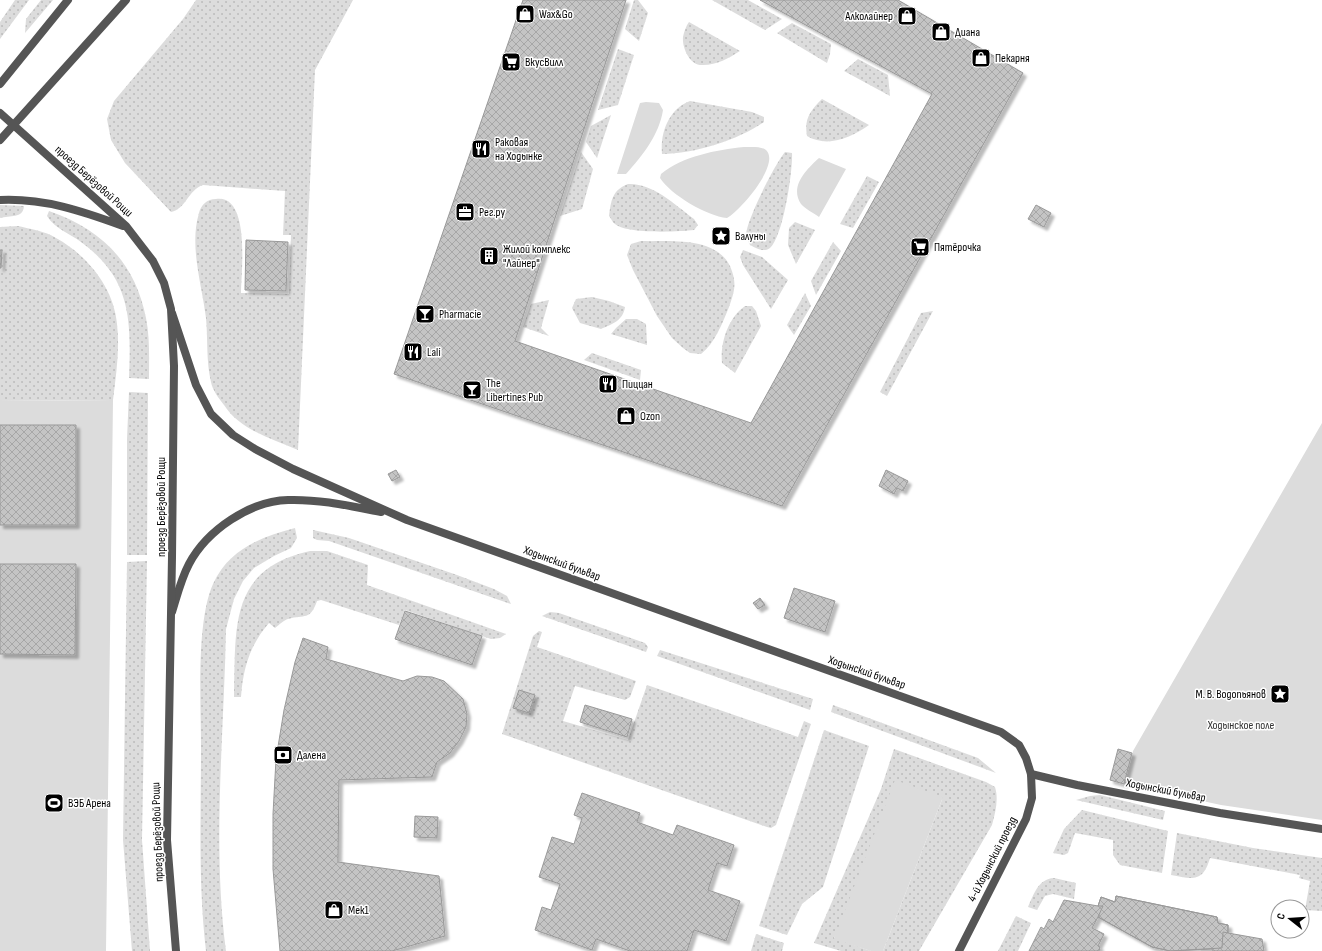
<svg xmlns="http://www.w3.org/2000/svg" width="1322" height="951" viewBox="0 0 1322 951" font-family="'Sofia Sans Condensed',sans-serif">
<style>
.grass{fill:url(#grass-dots)}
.green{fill:#dcdcdc}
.building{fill:url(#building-cross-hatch);stroke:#999;filter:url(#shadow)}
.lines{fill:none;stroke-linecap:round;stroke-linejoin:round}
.pedestrian{stroke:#555;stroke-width:8}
.minor{stroke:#555;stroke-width:8}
.tertiary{stroke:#555;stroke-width:8}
.labels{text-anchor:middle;stroke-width:3;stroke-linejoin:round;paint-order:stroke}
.poi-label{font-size:12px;fill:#000;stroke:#fff;text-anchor:start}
.street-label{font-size:12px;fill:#000;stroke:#fff}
.park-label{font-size:12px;fill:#333;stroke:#fff}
</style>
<defs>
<pattern id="grass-dots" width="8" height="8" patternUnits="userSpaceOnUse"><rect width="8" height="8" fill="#dcdcdc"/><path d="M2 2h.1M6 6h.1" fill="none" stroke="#bbb" stroke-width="1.8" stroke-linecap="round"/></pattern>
<pattern id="building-cross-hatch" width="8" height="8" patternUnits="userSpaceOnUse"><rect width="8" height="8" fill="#c4c4c4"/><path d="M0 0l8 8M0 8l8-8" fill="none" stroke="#a7a7a7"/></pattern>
<filter id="shadow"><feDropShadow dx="3.5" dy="3.5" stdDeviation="1" flood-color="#0004"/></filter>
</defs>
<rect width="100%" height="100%" fill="#fff"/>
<path class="grass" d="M15,0H29L0,39V22Z
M41,0H53L25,33L26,19Z
M196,0H353L315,70L298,450C272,439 240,430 224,405C219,399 212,389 211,382C206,361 208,339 206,318C202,285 189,246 199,213C201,205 207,199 216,199C251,194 241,273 241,293L289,294L291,235H283L285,191L203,185C188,190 186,209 171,212L125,163L111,140L107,119L114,101L183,19Z
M634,0H638L648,13L639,41L625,29Z
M712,0H748L782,19L765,30Z
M689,22L740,51C729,58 717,65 703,65C690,66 682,48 683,37C684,32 686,26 689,22Z
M792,23L831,44L830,54L827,63L777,33Z
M618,49L634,55L618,105L598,110Z
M858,59L888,75L890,96L844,71Z
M822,99L869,125C851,138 827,148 807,136C804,119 810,111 822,99Z
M690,101L752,112L764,117V122C738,140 694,154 662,154C660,132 669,109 690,101Z
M611,115L597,158L586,142L591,126Z
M581,152L593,169L582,209L560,216Z
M785,152L792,153C793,171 783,237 770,248C763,253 756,248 750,245C749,242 747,239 746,236C746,221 775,164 785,152Z
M867,176L879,182L853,228L840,224Z
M628,184C653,183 674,204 694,219L698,225L694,230C677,232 627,234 615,224C612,222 611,218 609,216C611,201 612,190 628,184Z
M0,205L24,206C23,219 10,215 0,218Z
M49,211C101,229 135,262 146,318C150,338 149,359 149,379L129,378C131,321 132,279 81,242C69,233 55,229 47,216Z
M795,222L815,230L796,264L788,245L789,228Z
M18,226C30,229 45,231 56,238C87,255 114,288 117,324C120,349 116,375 113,400L0,401V227Z
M641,241C669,242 715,236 730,266C737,283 735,290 729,307C722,324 715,343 701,354L690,353L683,348L672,338L657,316L633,270L627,255L631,244Z
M833,242L841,251L816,295L811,281Z
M743,250L762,257L788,280L771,309L743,265L740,257Z
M805,293L811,306L794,335L787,325Z
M592,297L609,301L625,307C623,321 612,324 601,329L580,323L572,308L576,299Z
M549,300L541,328L549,336L523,327L531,304Z
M745,306H752L756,311L761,326L735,373L722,363C720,343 728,318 745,306Z
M933,311L887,396L880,392L921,313Z
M626,319H637L646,324L647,345L611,334L616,328Z
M592,353L641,370L640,380L584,360Z
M129,392L148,393L147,555H127V439Z
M295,528L297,538L291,548L274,556L254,568L243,581L234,599L226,629C224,736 212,845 226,951H206C198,883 201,814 201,746C201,702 196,622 213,584C229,549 261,537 295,528Z
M313,530L349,538L457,575L494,589L507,596L511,604L329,541L317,540L313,538Z
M310,551H327L368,565L367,585L506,634L500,638L491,639L405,610L399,625L321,600L317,601C310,621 305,614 288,619C284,620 279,625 275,628L269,623C250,645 243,668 241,697H234C236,628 228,569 310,551Z
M147,561L142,840L150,951H132L123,840L127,562Z
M550,612L559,613L645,643L648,647L646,652L542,616Z
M539,631L542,632L537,647L636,681L630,697L625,700L575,686L563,721L628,740L647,685L798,737L804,721L811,724L776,825L771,828L767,827L502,734L533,636Z
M660,650L813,699L810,710L657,656Z
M833,705L978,758L996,773L831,712Z
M824,730L869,746L823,887L802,904L787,935L759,926Z
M894,749L986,782L995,787C999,800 995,813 992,825L919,951H883L943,797L834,938L871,951H841L814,943L881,789Z
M1100,795L1165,811L1163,820L1076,800L1090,796Z
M1082,810L1168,831L1162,873L1120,865L1113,855V840L1075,833L1068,853L1064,855L1053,853L1064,829Z
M1177,833L1253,848L1322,858V911L1305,910L1310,881L1299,878L1300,875L1210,858C1203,883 1192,879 1171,875Z
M1054,878L1076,883L1074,899L1053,894L1045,896L1037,910L1028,907C1034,894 1038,879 1054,878Z
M1016,916L1031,923L1018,951H998Z
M756,934L784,943L782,951H751Z"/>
<path class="green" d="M646,102L659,103L663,110C659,135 643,155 626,174H617L640,103Z
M744,147C751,147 761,146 766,150C781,164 740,211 727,218C707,216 671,195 660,178L661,174C683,156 716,150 744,147Z
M819,158L846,169L819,217C814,213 805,209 801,204C789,186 807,169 819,158Z
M113,400L106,951H0V401Z
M1322,423V820L1221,805L1124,784L1133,751Z
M895,780L943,797L883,951H871L834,939Z"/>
<path class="building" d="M523,0H626L515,341L751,423L932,94L760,0H898L1023,73L782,506L394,374Z
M1036,205L1051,213L1044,227L1028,219Z
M246,240L288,242L286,291L245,290Z
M0,250H2L1,268H0Z
M0,425H76V525H0Z
M396,470L400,477L392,481L388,474Z
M886,470L908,481L903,491L897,488L894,494L879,486Z
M0,564H76L75,655L0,654Z
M794,588L835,601L825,632L784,618Z
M760,598L765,605L758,609L753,603Z
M405,611L482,636L472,665L395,639Z
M303,638L328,647L326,659L403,681L417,676L432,677L444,681L463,699L467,714L466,727L459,741L450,753L437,762L432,777L339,780L338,862L439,876L445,936L392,951H280L273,869V814L276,759L284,710L295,662Z
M519,690L535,695L529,713L513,708Z
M585,705L632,719L627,737L580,722Z
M1118,749L1132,753L1124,784L1110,780Z
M582,793L640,813L637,822L673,835L677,825L734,845L727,866L717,863L708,890L740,901L726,941L694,930L687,951H630L596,939L592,950L535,930L542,907L551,910L560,884L539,877L552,837L574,844L582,818L574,815Z
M415,816L438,817L437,838L414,837Z
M1116,896L1217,917L1218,923L1228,925V933L1223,932L1222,948L1170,951L1152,947L1098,917L1103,906H1098L1101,897L1115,902Z
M1116,896L1217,917L1218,923L1228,925V933L1262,939L1264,951H1213L1212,949L1170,951L1152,947L1098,917L1092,928L1104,934L1098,946L1100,947L1099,951H1029L1041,927L1044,929L1049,919L1053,922L1064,900L1098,906L1101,897L1115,902Z"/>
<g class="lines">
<path class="pedestrian" d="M1031,774L1077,785L1220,813L1322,829"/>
<path class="minor" d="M172,313L196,385L211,414L233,435L255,449L293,469L407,520L1001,732L1019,745L1026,758L1031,774L1032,798L1026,819L959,951
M172,612C177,596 181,579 189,564C207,530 250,501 288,500C320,499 350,506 381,512"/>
<path class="tertiary" d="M0,84L68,0
M0,113L126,226L153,261L164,283L171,309L174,366L172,557L167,840L176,951
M0,140L126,0
M0,200C44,198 82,211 123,226"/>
</g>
<defs>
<g id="shop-square" transform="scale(1)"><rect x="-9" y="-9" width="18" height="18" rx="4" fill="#000" stroke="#fff"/><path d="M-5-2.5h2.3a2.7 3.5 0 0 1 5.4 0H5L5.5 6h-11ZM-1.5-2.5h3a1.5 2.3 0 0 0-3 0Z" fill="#fff"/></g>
<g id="supermarket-square" transform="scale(1)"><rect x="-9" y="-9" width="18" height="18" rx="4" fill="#000" stroke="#fff"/><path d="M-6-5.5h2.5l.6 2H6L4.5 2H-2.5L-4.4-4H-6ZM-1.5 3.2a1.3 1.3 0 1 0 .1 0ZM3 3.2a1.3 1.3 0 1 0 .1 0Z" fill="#fff"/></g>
<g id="restaurant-square" transform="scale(1)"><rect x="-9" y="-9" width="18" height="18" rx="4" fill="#000" stroke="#fff"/><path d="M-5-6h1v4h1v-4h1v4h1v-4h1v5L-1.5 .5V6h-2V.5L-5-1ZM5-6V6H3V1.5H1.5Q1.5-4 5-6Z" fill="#fff"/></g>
<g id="office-square" transform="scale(1)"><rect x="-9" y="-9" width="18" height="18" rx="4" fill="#000" stroke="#fff"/><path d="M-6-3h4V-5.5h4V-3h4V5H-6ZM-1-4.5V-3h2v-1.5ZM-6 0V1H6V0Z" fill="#fff"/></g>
<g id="sight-square" transform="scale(1)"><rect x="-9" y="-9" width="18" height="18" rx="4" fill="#000" stroke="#fff"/><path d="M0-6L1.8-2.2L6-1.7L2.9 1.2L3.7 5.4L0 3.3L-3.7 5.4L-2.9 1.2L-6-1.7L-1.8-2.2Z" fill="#fff"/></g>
<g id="building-square" transform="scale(1)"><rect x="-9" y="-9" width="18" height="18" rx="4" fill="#000" stroke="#fff"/><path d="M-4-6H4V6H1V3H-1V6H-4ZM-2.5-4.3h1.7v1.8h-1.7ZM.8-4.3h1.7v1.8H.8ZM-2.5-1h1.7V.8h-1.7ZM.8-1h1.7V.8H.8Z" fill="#fff"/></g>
<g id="bar-square" transform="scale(1)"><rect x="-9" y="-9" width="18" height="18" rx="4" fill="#000" stroke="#fff"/><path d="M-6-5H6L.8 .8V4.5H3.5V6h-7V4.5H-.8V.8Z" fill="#fff"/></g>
<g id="bank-square" transform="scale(1)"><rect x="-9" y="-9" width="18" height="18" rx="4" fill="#000" stroke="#fff"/><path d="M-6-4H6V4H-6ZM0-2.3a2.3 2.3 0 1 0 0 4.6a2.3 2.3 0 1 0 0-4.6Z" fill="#fff"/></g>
<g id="stadium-square" transform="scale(1)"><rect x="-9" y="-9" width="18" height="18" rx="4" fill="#000" stroke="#fff"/><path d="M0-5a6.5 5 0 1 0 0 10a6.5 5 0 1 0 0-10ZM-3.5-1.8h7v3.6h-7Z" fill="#fff"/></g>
</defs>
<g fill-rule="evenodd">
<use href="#shop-square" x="525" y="14"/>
<use href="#shop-square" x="907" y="16"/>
<use href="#shop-square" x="941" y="32"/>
<use href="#shop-square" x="981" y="58"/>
<use href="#supermarket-square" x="511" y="62"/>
<use href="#restaurant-square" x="481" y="149"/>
<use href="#office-square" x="465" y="212"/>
<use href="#sight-square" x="721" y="236"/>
<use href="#supermarket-square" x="920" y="247"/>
<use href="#building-square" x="489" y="256"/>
<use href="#bar-square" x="425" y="314"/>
<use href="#restaurant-square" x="413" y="352"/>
<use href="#restaurant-square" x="608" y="384"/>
<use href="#bar-square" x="472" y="390"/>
<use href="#shop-square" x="626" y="416"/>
<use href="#sight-square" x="1280" y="694"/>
<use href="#bank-square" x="283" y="755"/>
<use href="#stadium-square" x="54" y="803"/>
<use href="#shop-square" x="334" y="910"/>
</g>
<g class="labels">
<g class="poi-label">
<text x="539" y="18">Wax&amp;Go</text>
<text x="893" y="20" text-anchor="end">Алколайнер</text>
<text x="955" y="36">Диана</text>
<text x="995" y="62">Пекарня</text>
<text x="525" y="66">ВкусВилл</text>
<text x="495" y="146">Раковая<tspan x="495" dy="14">на Ходынке</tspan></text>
<text x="479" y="216">Рег.ру</text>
<text x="735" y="240">Валуны</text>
<text x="934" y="251">Пятёрочка</text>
<text x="503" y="253">Жилой комплекс<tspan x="503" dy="14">"Лайнер"</tspan></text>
<text x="439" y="318">Pharmacie</text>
<text x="427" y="356">Lali</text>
<text x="486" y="387">The<tspan x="486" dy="14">Libertines Pub</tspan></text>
<text x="622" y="388">Пиццан</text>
<text x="640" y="420">Ozon</text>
<text x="1266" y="698" text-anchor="end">М. В. Водопьянов</text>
<text x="297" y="759">Далена</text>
<text x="68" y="807">ВЭБ Арена</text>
<text x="348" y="914">Мек1</text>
</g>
<g class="street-label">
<text transform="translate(94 181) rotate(42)" y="4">проезд Берёзовой Рощи</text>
<text transform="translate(161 507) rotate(-90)" y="4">проезд Берёзовой Рощи</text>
<text transform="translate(562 563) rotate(20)" y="4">Ходынский бульвар</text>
<text transform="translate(867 672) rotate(19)" y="4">Ходынский бульвар</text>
<text transform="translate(1166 790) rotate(11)" y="4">Ходынский бульвар</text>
<text transform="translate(157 832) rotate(-92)" y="4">проезд Берёзовой Рощи</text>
<text transform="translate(992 859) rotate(-63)" y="4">4-й Ходынский проезд</text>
</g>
<g class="park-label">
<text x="1241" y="729">Ходынское поле</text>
</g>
</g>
<g transform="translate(1290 919) rotate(287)"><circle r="19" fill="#ffffff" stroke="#999999"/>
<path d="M0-3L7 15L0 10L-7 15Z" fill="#000000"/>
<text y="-6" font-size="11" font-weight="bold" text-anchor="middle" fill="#000000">С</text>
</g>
</svg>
